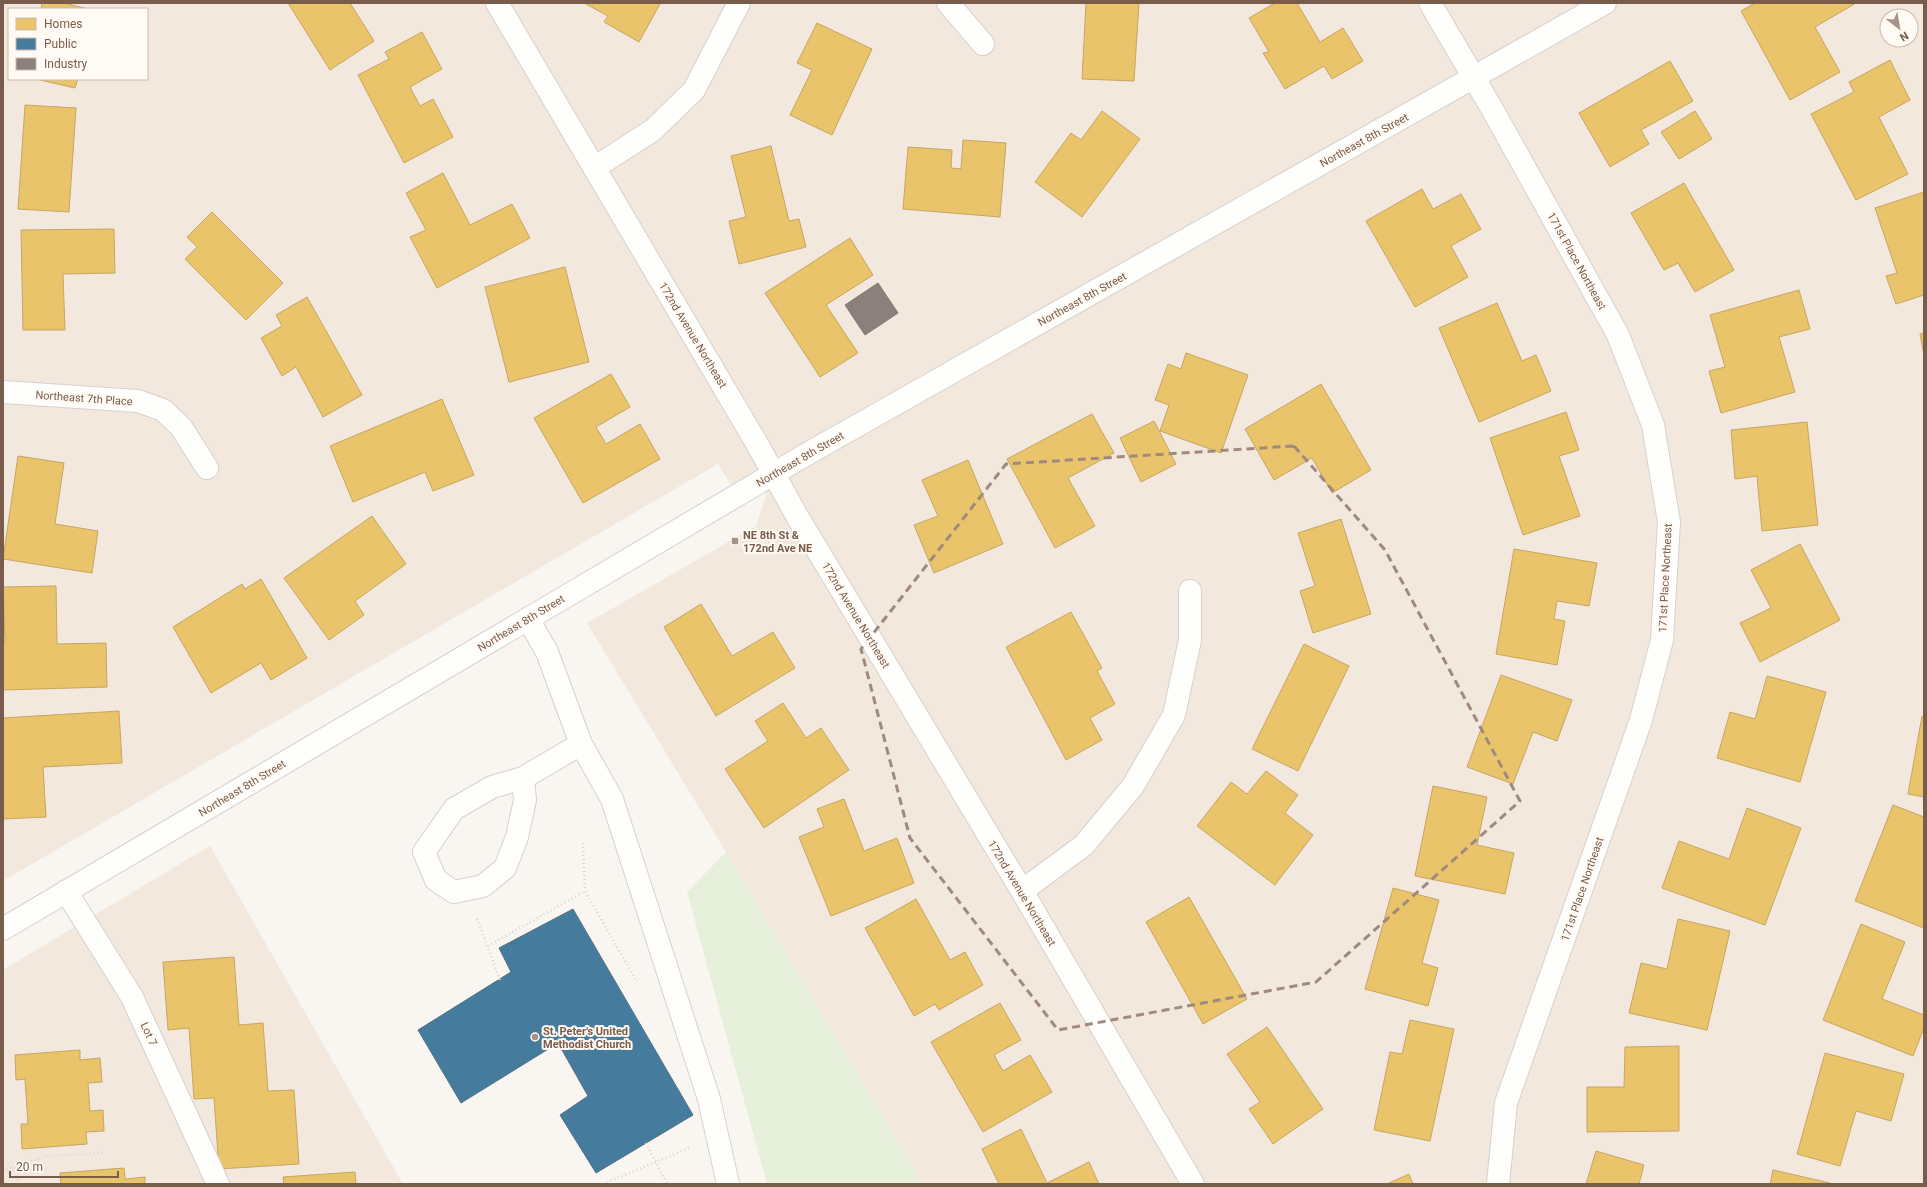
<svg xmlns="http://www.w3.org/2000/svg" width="1927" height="1187" viewBox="0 0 1927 1187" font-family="Roboto,sans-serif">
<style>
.residential{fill:#f2e8de;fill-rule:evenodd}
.green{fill:#e7f0db}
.homes{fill:#e9c46a;stroke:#c8a561}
.public{fill:#457b9d;stroke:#557285}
.industry{fill:#8a817c;stroke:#85766e}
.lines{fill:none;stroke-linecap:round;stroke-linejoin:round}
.minor-casing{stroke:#d7d1cb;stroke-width:24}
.path{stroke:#dcd5d0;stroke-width:2.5;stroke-dasharray:1 3;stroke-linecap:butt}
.minor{stroke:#fefefd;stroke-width:22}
.marked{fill:none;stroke:#9f8a7d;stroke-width:3;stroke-dasharray:8 5;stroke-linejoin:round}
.poi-dot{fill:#a69286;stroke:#fffaf3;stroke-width:1.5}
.labels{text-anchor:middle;stroke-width:4;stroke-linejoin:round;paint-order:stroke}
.street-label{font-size:11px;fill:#7a5c4d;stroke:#fffaf3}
.poi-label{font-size:11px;font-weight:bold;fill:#7a5c4d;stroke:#fffaf3;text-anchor:start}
</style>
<rect width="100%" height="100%" fill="#f9f5f0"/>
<path class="residential" d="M3,3H1924V1184H923L726,852L587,623L756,526L773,474L737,495L718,464L3,881ZM9,9H147V79H9ZM1887,16H1911V40H1887Z
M210,846L403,1184H3V970Z"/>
<path class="green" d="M726,852L923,1184H767L687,892Z"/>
<path class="homes" d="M42,3H64L88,9H41Z
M288,3H350L374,41L330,70Z
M584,3H658L660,4L639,42L604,22L608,16Z
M1086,3H1139L1134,81L1082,79Z
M1275,3H1297L1320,42L1343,28L1363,61L1332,79L1324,66L1285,89L1263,53L1269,52L1249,18Z
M1755,3H1856L1815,27L1840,72L1790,100L1741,11Z
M817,23L872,49L832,135L790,115L812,70L797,63Z
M422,32L442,69L410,87L420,106L433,99L453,137L404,163L358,75L389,59L385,52Z
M1890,60L1910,100L1879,117L1908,174L1856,200L1811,114L1854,92L1849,82Z
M1670,61L1693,101L1641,130L1649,144L1610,167L1579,113Z
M36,79H78L75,88Z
M25,105L76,108L69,212L18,209Z
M1102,111L1140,139L1082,217L1035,182L1071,133L1081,140Z
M1695,111L1712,139L1679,159L1661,132Z
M963,140L1006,143L1000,217L903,209L908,147L952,150L951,168L961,169Z
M771,146L789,221L799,219L806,247L739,264L729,221L746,217L731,156Z
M443,173L470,225L512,204L530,238L437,288L410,237L426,230L406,193Z
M1684,183L1734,270L1695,292L1678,263L1664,270L1631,213Z
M1422,189L1433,209L1461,194L1481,229L1451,246L1468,277L1415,307L1366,221Z
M1924,192V295L1896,304L1886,276L1897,273L1875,208Z
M212,212L283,283L246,320L185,259L197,247L187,237Z
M114,229L115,273L63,274L65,330H23L21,230Z
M850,238L873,275L826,305L858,353L820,377L765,293Z
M565,267L589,362L509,382L485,287Z
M1799,290L1810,329L1779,337L1795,392L1721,413L1709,371L1725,367L1710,315Z
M307,297L362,395L323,417L296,367L282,376L261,338L282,326L276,315Z
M1497,303L1522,361L1536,355L1551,391L1479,422L1439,328Z
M1924,333V355L1920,334Z
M1186,353L1248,375L1221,453L1160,431L1169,405L1155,400L1168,364L1181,369Z
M611,374L630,407L596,427L606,444L640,424L660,459L583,503L534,418Z
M1321,384L1371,470L1332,493L1312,458L1274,480L1245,429Z
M442,399L474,475L433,491L425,472L353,502L330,446Z
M1566,412L1579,450L1559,456L1580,516L1523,535L1490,438Z
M1092,414L1114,453L1068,478L1095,526L1055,548L1007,459Z
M1154,421L1176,464L1141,482L1120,438Z
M1807,422L1818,525L1762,531L1757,476L1735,479L1731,430Z
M18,456L64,463L55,524L98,531L92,573L3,559Z
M968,460L1003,544L934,573L914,525L938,516L922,480Z
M372,516L406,564L355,601L364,615L329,640L284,578Z
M1341,519L1371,614L1313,633L1300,591L1315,586L1298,533Z
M1800,544L1840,620L1760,662L1740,623L1771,608L1751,570Z
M1514,549L1597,563L1589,606L1557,601L1554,619L1565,621L1557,665L1496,654Z
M261,579L307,658L271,680L261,663L211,693L173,627L242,584L245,589Z
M56,586L57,644L106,643L107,687L3,690V641H5L3,587Z
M701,604L732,656L773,632L795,668L716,716L664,627Z
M1071,612L1102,668L1097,671L1115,704L1090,718L1102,740L1066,760L1006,647Z
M1304,644L1349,666L1298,771L1252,749Z
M1501,675L1572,700L1557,741L1533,732L1513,784L1467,767Z
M1767,676L1826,692L1800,782L1717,758L1730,712L1755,719Z
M783,703L806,738L821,728L849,770L764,828L725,769L768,741L755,721Z
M119,711L122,763L43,767L46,817L3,819V718Z
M1922,716L1924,717V797L1908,794Z
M1266,771L1298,795L1285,813L1313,835L1275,885L1197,826L1231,782L1247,794Z
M1433,786L1487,797L1477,845L1514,853L1505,894L1415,876Z
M844,799L864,851L897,838L914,883L831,916L799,837L824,827L817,809Z
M1893,805L1924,817V928L1855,901Z
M1747,808L1801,828L1765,925L1662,888L1679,841L1729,859Z
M1393,888L1439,900L1422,963L1438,968L1428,1006L1365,989Z
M1189,897L1247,999L1203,1024L1146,922Z
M916,899L950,960L965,952L983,985L939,1010L935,1004L914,1016L865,928Z
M1678,919L1730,931L1707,1030L1629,1013L1641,963L1667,969Z
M1861,924L1905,942L1882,999L1924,1015V1028L1913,1056L1823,1020Z
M234,957L239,1025L263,1023L268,1091L294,1090L299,1164L219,1169L214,1098L194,1099L189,1028L168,1030L163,962Z
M1000,1003L1021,1040L994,1055L1003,1071L1030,1055L1052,1092L983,1132L931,1042Z
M1410,1020L1454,1029L1430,1141L1374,1130L1390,1052L1402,1054Z
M1267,1027L1323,1109L1273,1144L1249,1109L1260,1102L1227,1054Z
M1679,1046V1131L1587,1132V1087H1624L1625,1047Z
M80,1050V1060L100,1058L102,1082L88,1083L90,1111L103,1110L104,1131L86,1132L87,1144L22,1149L21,1124H28L25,1079L16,1080L15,1055Z
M1825,1053L1904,1074L1891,1121L1856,1111L1840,1166L1797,1154Z
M1021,1129L1047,1183L1089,1162L1099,1184H999L982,1149Z
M1596,1151L1644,1165L1639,1184H1586Z
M124,1168L125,1179L145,1177V1184H61L60,1173Z
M1773,1170L1830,1183L1829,1184H1770Z
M355,1172L356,1184H284L283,1177Z
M1409,1174L1413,1184H1387Z"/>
<path class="public" d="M573,909L693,1115L596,1173L560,1115L588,1096L558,1043L461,1103L418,1030L511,972L499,948Z"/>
<path class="industry" d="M878,283L898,313L865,335L845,305Z"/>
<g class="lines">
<g class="minor-casing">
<path id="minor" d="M497,3L756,442L797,516L1022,891L1193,1184
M948,3L983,44
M1430,3L1491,107L1618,335L1653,425L1669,522L1662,640L1641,720L1506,1103L1498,1184
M594,168L653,130L694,90L739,3
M3,392L138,401L163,410L181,427L207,468
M528,619L547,652L581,744L612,799L709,1099L728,1184
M523,778L525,800L517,837L505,868L483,886L454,892L436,880L424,852L454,809L492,787L523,778L581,744
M66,891L132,997L218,1184
M1022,891L1084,845L1133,786L1174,715L1190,640V591
M3,929L807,454L1605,3"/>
</g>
<path class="path" d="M583,843L585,891
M477,919L500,980
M488,946L585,891L637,982
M646,1143L667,1184
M3,1170L14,1166
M18,1184L14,1166L47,1156L103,1153
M603,1184L689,1148"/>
<use href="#minor" class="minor"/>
</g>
<path class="marked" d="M1294,446L1385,550L1520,801L1316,982L1058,1030L910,838L861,649L1006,464Z"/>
<g class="poi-dot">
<rect x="731" y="537" width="8" height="8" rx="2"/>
<circle cx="535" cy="1037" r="4"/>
</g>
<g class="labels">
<g class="street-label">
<text transform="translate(1364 140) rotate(-29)" y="4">Northeast 8th Street</text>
<text transform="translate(1577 261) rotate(61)" y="4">171st Place Northeast</text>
<text transform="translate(1082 299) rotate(-29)" y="4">Northeast 8th Street</text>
<text transform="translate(693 335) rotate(59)" y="4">172nd Avenue Northeast</text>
<text transform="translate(84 398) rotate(4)" y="4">Northeast 7th Place</text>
<text transform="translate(800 459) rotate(-30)" y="4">Northeast 8th Street</text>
<text transform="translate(1665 578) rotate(-87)" y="4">171st Place Northeast</text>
<text transform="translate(856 615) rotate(59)" y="4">172nd Avenue Northeast</text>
<text transform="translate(521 623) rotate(-31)" y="4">Northeast 8th Street</text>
<text transform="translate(242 788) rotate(-31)" y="4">Northeast 8th Street</text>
<text transform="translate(1582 889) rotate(-71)" y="4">171st Place Northeast</text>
<text transform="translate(1022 893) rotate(59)" y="4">172nd Avenue Northeast</text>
<text transform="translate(149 1034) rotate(65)" y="4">Lot 7</text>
</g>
<g class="poi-label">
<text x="743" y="539">NE 8th St &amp;<tspan x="743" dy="13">172nd Ave NE</tspan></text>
<text x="543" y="1035">St. Peter's United<tspan x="543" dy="13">Methodist Church</tspan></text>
</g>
</g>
<rect width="1927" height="1187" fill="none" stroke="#7a5c4d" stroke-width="8"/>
<rect x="8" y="8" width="140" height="72" fill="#fffaf3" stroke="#cabbb1"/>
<rect x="16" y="18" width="20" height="12" fill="#e9c46a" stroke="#cabbb1"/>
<text x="44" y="28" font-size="12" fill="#7a5c4d">Homes</text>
<rect x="16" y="38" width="20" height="12" fill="#457b9d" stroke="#cabbb1"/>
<text x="44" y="48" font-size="12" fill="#7a5c4d">Public</text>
<rect x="16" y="58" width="20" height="12" fill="#8a817c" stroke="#cabbb1"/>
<text x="44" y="68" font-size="12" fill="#7a5c4d">Industry</text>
<g transform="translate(1899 28) rotate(149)"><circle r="19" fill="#fffaf3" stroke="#cabbb1"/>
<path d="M0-3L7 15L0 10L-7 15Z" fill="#a69286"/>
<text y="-6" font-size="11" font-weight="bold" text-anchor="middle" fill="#7a5c4d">N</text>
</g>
<path d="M10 1171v6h108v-6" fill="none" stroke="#7a5c4d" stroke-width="2"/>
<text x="16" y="1171" font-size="12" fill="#7a5c4d" stroke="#fffaf3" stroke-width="3" paint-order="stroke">20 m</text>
</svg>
